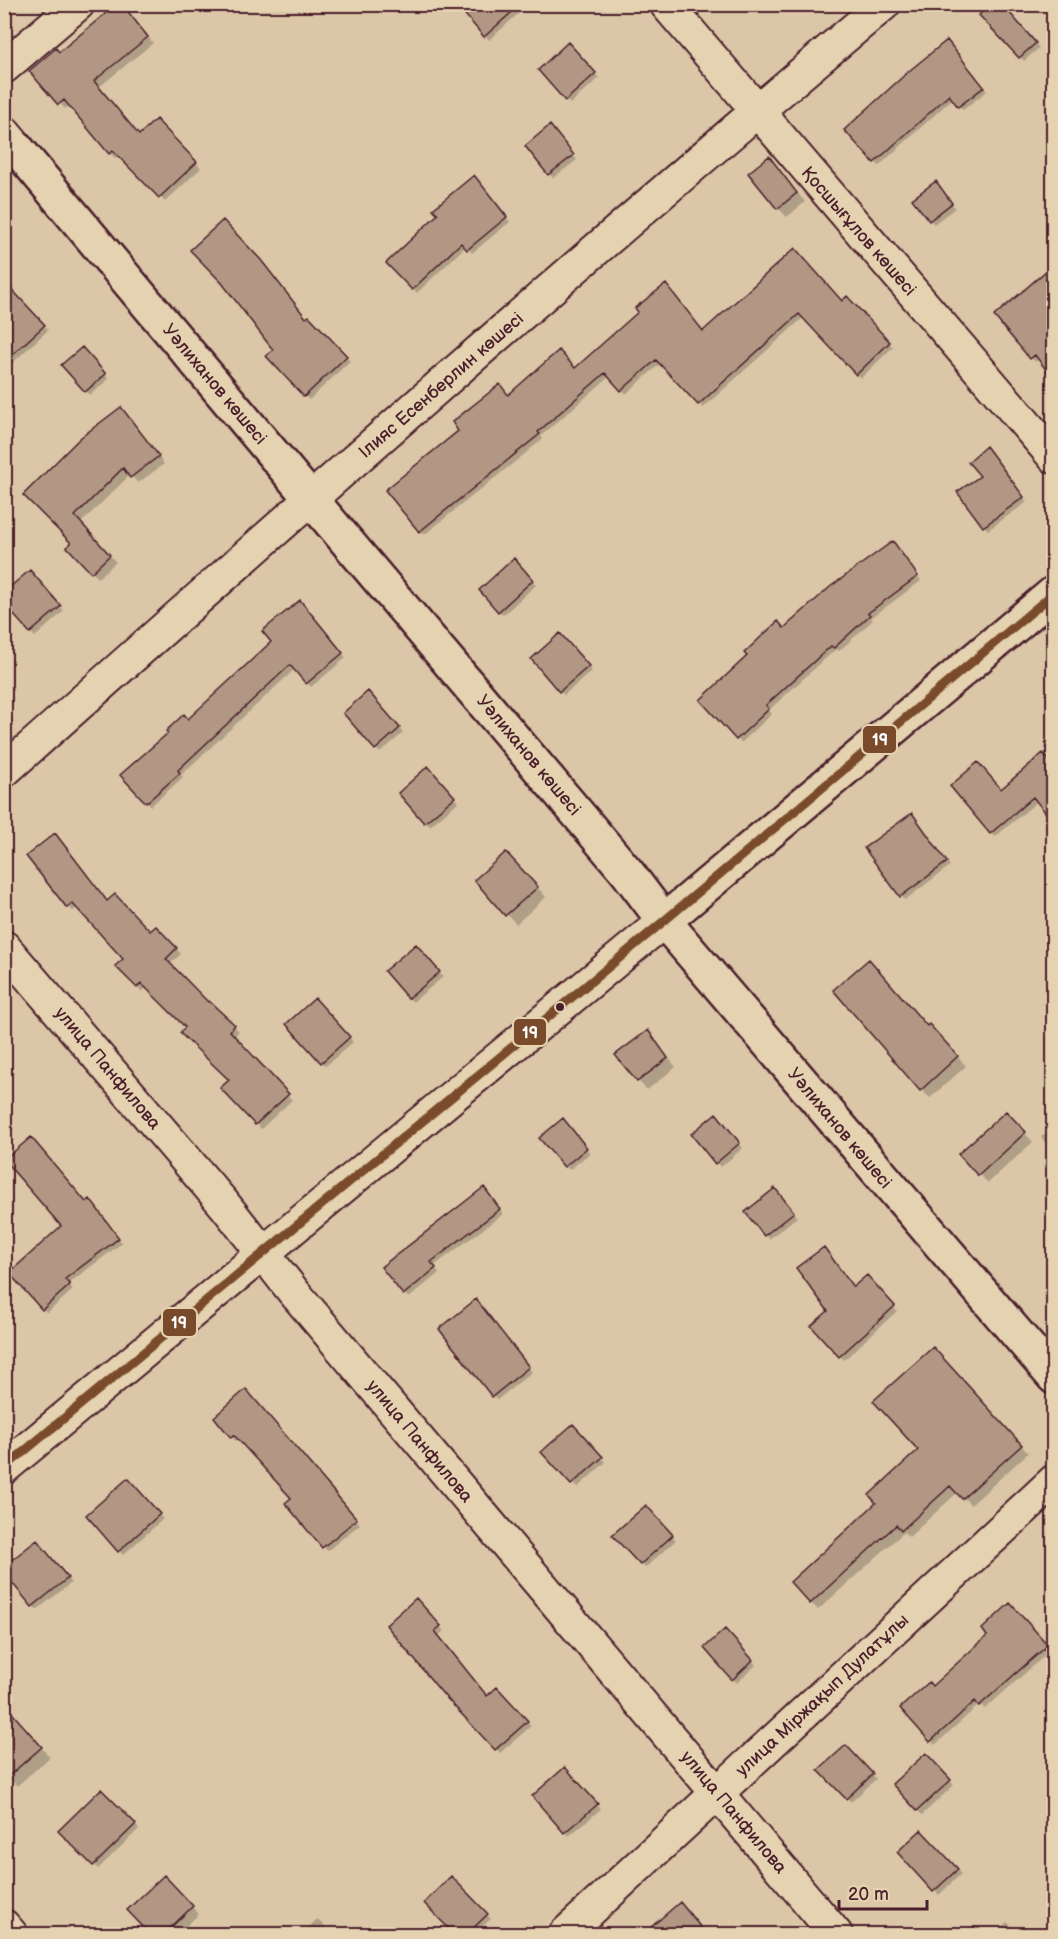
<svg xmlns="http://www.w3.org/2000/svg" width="1058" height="1939" viewBox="0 0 1058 1939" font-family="'Balsamiq Sans',sans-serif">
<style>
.shadow{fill:#0003}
.building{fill:#b29884;stroke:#4a1f2b;stroke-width:1.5}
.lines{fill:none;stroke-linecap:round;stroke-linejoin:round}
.minor-casing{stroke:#4a1f2b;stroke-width:36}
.major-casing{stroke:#4a1f2b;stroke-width:38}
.highway-casing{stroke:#4a1f2b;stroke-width:38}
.minor{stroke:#e4d2b0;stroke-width:32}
.major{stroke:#e4d2b0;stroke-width:33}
.highway{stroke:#e4d2b0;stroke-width:33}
.bus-1-casing{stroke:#e4d2b0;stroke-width:14}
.bus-1{stroke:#7a4b2a;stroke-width:9}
.bus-dot{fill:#4a1f2b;stroke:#e4d2b0;stroke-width:2}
.labels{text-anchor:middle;stroke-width:5;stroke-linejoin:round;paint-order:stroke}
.street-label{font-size:18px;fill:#4a1f2b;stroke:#e4d2b0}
.line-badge{stroke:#e4d2b0;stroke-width:2}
.badge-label{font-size:16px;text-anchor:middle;font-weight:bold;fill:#fff}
</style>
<rect width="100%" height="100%" fill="#dbc7a8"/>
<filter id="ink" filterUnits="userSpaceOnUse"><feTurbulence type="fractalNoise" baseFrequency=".0167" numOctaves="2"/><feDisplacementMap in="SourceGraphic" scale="12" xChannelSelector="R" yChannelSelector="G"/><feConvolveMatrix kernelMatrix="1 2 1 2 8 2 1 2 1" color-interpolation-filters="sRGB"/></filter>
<g filter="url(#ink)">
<path class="shadow" d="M458,4H526L527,6L489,40Z
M1000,4L1039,48L1024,61L981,15Z
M125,9L153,43L98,88L139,136L156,121L201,168L165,202L120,155L115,158L110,153L70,105L65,109L31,71Z
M568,44L599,78L570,104L540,70Z
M951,46L987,91L963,110L953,98L879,166L846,130Z
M554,131L577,160L553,178L527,146Z
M777,167L805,202L787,217L778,208Z
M478,182L510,222L472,253L466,246L417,293L388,263Z
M940,187L955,208L934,224L930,220Z
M1047,273L1054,279V376L1039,358L1036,362L1031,358Z
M11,291L48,330L7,368L4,366V297Z
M847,298L893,347L861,378L804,317L703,408L661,363L626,394L610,376L541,436L543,439L424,535L420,531L509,396L575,370L704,333L843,303Z
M309,318L350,361L309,400L268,356Z
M86,353L109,379L90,395L63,365Z
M128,415L164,464L138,483L130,475L81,523L116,562L98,578L92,572L73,543L25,495Z
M986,448L1027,502L988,530L959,493L982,476Z
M897,547L921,581L871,618L873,620L839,651L836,649L769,710L772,714L741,743L702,700L749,656Z
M514,560L536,585L503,615L499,611Z
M34,576L64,611L35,637L4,602Z
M303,606L346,658L311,687L295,669L181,775L183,777L151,806L123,775L188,721L273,642Z
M564,640L592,671L564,695L560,691Z
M372,698L403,733L380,753L345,713Z
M1047,759L1054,767V819L1038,801L995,837L991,833L1001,791Z
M428,768L458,802L430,826L400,793Z
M916,819L950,866L905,900L901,896Z
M28,856L108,903L151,933L156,928L181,954L169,965L239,1031L234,1037L292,1100L261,1129L222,1088L231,1080L187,1027L147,987L142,992L117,966L125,959L78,907L73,911L68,907Z
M515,863L546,897L516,924L476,880Z
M420,950L443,977L413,1002L409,998Z
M319,1004L353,1042L326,1066L322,1062Z
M928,1027L938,1035L966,1066L930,1098L921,1090Z
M647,1032L676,1067L647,1090L638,1081Z
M720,1120L743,1148L721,1167L717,1163Z
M1015,1122L1033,1142L988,1183L979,1174Z
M567,1125L590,1153L569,1170L542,1138Z
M1054,1127V1154L1041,1137Z
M488,1194L503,1214L434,1266L439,1273L409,1298L404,1294Z
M779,1194L797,1217L769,1239L747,1212Z
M86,1204L93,1205L122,1243L68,1284L73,1290L47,1313L11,1274Z
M867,1277L897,1311L844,1360L813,1326Z
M480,1306L532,1372L497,1400L493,1396Z
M940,1356L1028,1453L971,1505L958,1492L909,1537L904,1532L818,1610L811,1603L878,1504L920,1450Z
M250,1395L360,1524L327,1551L293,1498L239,1438L236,1441L232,1437Z
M573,1426L606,1462L577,1488L543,1452Z
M128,1480L163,1519L123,1555L88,1516Z
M645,1507L676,1540L645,1568L614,1535Z
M41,1546L71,1583L37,1610L33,1606Z
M1054,1561V1569L1049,1565Z
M416,1600L444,1631L438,1636L487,1698L497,1689L531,1726L500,1753L443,1692Z
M1010,1605L1051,1650L985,1709L980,1704L935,1745L902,1709L932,1688L989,1636Z
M725,1631L756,1665L737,1683L706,1648Z
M21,1724L50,1757L17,1786L4,1773Z
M846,1747L876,1779L851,1802L820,1770Z
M926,1755L954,1785L922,1815L894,1784Z
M569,1773L601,1809L569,1836L534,1796Z
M101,1791L139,1829L98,1869L60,1831Z
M921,1832L961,1874L939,1895L899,1852Z
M451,1878L491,1919L474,1934H457Z
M171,1884L199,1914L184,1928L191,1934H153Z
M317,1919L333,1934H302Z
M1007,1922L1019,1934H994Z"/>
<path class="building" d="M117,4H122L148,37L94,81L139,135L156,119L197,162L159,198L113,151L109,154L64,100L58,105L29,71L56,48L59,52Z
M456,4H521L484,37Z
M991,4H1002L1036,43L1019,58L979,15Z
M947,40L984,87L958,107L949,95L874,163L844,130L909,71Z
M568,42L596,73L565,101L538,70Z
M550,125L574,155L548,175L525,146Z
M769,156L797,193L777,209L748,173Z
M474,175L507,217L467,250L461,243L412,290L386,263L438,214L433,209Z
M936,181L952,203L929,221L912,199Z
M223,220L261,260L306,318L309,316L347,356L304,397L266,356L273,350L222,283L190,250Z
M795,248L842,301L847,296L890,342L856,375L799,314L698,405L656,360L621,391L605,373L538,432L540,434L419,532L385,490L458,431L452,422L500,384L508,395L559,350L575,368L638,312L635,308L666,284L703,331Z
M1053,265V379L1035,355L1030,359L994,316Z
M4,281L45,325L4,362Z
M82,347L106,374L85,392L61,365Z
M121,407L159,456L130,478L123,468L75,516L110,555L91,573L67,547L71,543L23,495L80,438Z
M986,446L1024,497L983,527L957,492L980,476L968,462Z
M893,541L918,576L868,613L870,615L834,648L831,646L766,705L769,709L736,740L700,700L747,656L744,653L778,621L784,628L830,587Z
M514,558L533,580L498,612L479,590Z
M30,570L61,606L30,633L4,604V592Z
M300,600L343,653L306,684L290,665L178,770L180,773L146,803L120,775L168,733L166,731L184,714L188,719L271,642L262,631Z
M560,633L589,666L559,692L531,659Z
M368,691L400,728L375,750L343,713Z
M1043,753L1053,765V822L1033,797L990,834L950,786L978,762L1001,789Z
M428,766L455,797L424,823L398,793Z
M912,813L947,862L900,897L864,848Z
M55,833L107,901L115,894L150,931L156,926L177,948L166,959L208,1002L209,1001L235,1025L230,1031L289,1094L255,1125L220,1088L229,1080L180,1033L185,1027L141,983L137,988L115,966L123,959L72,903L67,908L26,856Z
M506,852L538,887L505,916L474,880Z
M416,944L440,972L408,999L384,971Z
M869,959L927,1026L929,1024L958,1056L920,1091L833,990Z
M315,998L350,1037L321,1063L286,1024Z
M648,1030L668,1058L637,1082L615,1055Z
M1006,1111L1026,1132L978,1176L958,1154Z
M716,1113L740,1143L715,1164L691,1134Z
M563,1118L587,1148L564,1167L539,1138Z
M31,1137L86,1202L90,1199L119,1238L65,1279L70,1285L42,1310L9,1273L61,1226L4,1160Z
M484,1187L500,1209L431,1262L436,1268L403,1295L381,1267Z
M775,1188L794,1212L764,1236L745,1212Z
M824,1247L853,1287L867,1275L895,1306L839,1357L811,1326L828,1311L796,1268Z
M476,1299L529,1367L492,1397L439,1329Z
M933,1347L1022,1445L962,1499L950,1486L901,1531L896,1525L810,1604L790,1582L876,1503L869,1495L918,1450L873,1401Z
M246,1389L357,1519L322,1548L285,1503L291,1498L234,1435L231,1438L214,1417Z
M573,1424L603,1457L571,1485L541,1452Z
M128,1478L160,1514L118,1552L86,1515Z
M646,1505L673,1535L640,1565L612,1535Z
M37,1540L68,1578L32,1607L4,1573V1566Z
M416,1598L441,1626L435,1631L487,1696L497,1687L528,1721L495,1750L442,1693L386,1625Z
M1010,1603L1048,1645L979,1706L975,1701L930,1742L900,1708L929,1682L932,1686L987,1636L982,1629Z
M725,1629L753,1660L732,1680L704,1648Z
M4,1704L42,1747L4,1780Z
M846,1745L873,1774L846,1799L818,1770Z
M926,1753L951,1780L917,1811L892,1784Z
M565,1767L598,1804L564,1833L532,1796Z
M101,1789L136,1824L93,1866L58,1831Z
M921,1830L958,1869L933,1892L897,1852Z
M164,1875L193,1906L163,1935H151L127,1910Z
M451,1876L488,1914L466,1935H455L424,1903Z
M680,1902L707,1935H642Z"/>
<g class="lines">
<g class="minor-casing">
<path id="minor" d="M666,4L1054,457
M4,67L78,4
M4,771C295,512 586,254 884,4
M4,947L224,1204L293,1291L836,1934
M4,1468L664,921
M4,1926L11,1934
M565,1934L1054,1481"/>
</g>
<g class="major-casing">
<path id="major" d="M4,133L310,498L627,872L664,921"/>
</g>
<g class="highway-casing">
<path id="highway" d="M1054,593L664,921L1054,1377"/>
</g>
<use href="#minor" class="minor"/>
<use href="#major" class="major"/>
<use href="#highway" class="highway"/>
<g class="bus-1-casing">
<path id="bus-1" d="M4,1468L664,921L1054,593"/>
</g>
<use href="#bus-1" class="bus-1"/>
</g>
</g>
<circle class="bus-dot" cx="560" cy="1007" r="5"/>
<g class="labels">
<g class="street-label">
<text transform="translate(859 231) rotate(49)" y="6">Қосшығұлов көшесі</text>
<text transform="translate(215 384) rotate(50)" y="6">Уәлиханов көшесі</text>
<text transform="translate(441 385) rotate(-41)" y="6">Ілияс Есенберлин көшесі</text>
<text transform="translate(529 755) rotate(50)" y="6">Уәлиханов көшесі</text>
<text transform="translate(108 1068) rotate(50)" y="6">улица Панфилова</text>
<text transform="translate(840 1128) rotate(50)" y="6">Уәлиханов көшесі</text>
<text transform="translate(420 1441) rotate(50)" y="6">улица Панфилова</text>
<text transform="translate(822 1695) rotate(-43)" y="6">улица Міржақып Дулатұлы</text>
<text transform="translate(734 1812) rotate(50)" y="6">улица Панфилова</text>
</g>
</g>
<g class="line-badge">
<rect x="862" y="725" width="35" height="29" rx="6" fill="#7a4b2a"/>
<rect x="513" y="1018" width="34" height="28" rx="6" fill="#7a4b2a"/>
<rect x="162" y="1308" width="35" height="29" rx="6" fill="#7a4b2a"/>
</g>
<g class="badge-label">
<text x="880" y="745">19</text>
<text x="530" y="1038">19</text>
<text x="179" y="1328">19</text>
</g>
<rect width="1058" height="1939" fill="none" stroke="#e4d2b0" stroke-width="24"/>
<rect x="12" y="12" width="1034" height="1915" fill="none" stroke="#4a1f2b" stroke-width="2" filter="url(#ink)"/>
<path d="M839 1900v9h88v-9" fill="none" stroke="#4a1f2b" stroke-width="3"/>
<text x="848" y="1900" font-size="18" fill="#4a1f2b" stroke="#e4d2b0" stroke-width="4.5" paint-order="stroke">20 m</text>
</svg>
